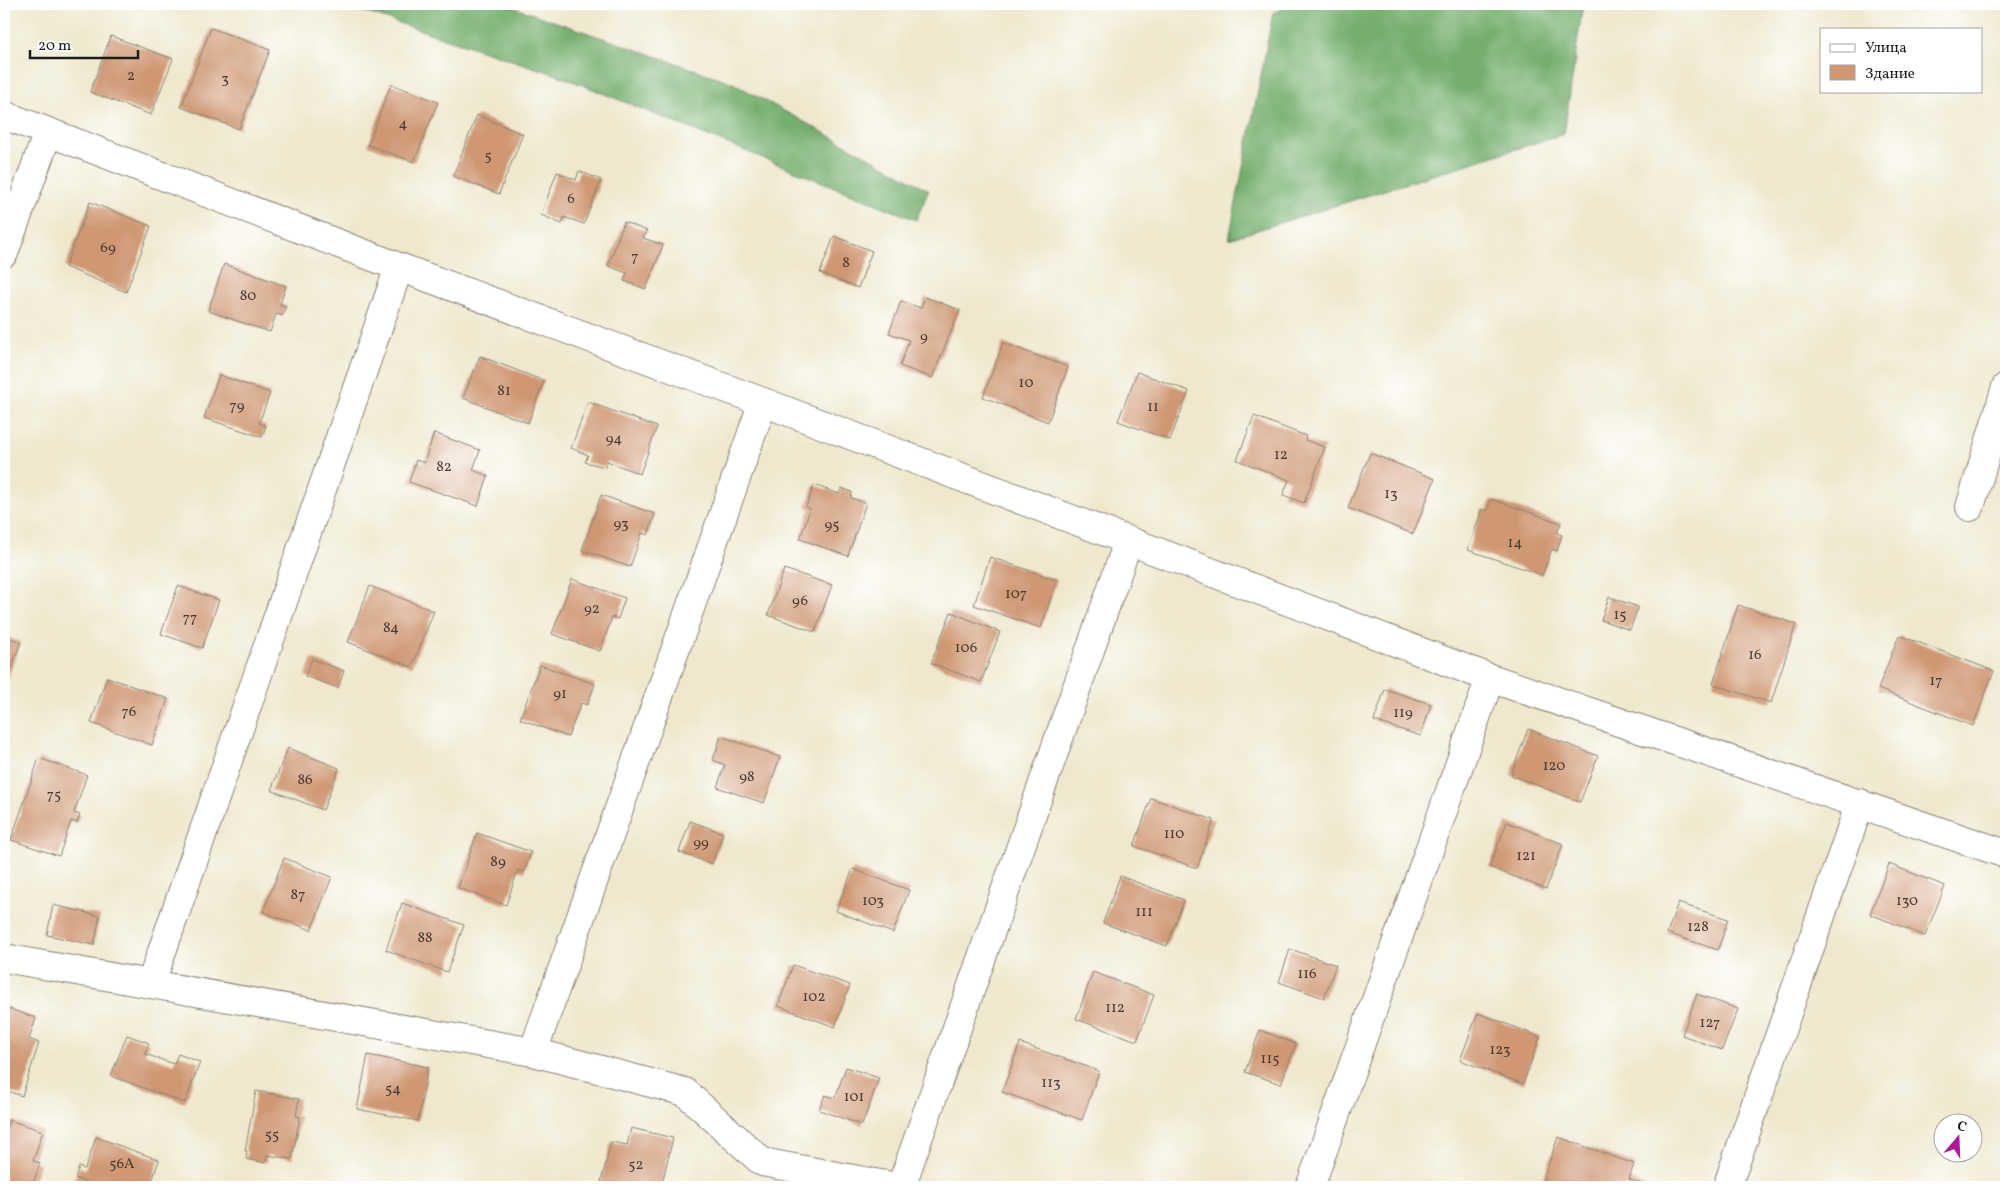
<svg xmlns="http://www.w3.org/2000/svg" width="2010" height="1191" viewBox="0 0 2010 1191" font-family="Vollkorn,serif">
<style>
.forest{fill:#74af6d;stroke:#486644}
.building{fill:#cf9873}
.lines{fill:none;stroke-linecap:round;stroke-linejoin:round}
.minor-casing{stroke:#868274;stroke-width:30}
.minor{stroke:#fff;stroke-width:28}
.labels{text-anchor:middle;stroke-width:4;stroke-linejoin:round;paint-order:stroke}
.number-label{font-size:15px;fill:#493b32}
</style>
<rect width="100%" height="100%" fill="#fff"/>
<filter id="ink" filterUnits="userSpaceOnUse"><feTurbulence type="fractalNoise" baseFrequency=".02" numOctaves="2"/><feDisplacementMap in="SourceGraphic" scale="10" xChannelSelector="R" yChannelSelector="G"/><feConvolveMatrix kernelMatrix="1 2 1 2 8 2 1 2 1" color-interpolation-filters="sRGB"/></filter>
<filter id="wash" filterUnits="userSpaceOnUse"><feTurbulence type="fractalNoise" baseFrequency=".0096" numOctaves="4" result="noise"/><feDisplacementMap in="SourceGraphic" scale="20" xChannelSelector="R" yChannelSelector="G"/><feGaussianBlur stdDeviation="1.12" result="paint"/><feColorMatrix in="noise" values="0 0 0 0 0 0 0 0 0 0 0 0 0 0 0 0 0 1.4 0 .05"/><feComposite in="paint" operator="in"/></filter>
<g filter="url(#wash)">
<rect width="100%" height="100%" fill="#efe8cd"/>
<path class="forest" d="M341,4H504L731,82L929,190L916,220L560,76Z
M1294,4H1583L1564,134L1229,239L1273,13Z"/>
<g id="blocks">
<path class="building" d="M211,28L270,50L239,129L181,107Z
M111,36L173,59L151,115L90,92Z
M391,84L438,102L414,162L368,145Z
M477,115L523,134L499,194L453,176Z
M579,171L601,180L584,224L564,217L562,224L541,215L557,172L576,180Z
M90,202L151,226L126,292L65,267Z
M624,222L647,231L643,238L663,245L646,289L624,281L627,273L608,266Z
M834,236L872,251L858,288L820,273Z
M224,264L286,286L280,304L286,306L282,316L276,314L270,332L208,311Z
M925,297L960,310L932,378L900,366L909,340L889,333L901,301L921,308Z
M1003,343L1068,367L1048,422L983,397Z
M480,356L544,381L528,423L463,398Z
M1137,372L1189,391L1170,440L1118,421Z
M219,375L270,393L259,423L266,426L262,437L204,418Z
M588,402L657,427L640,474L607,461L605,467L585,462L588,455L571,448Z
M1254,416L1306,436L1305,440L1325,447L1304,503L1283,495L1289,480L1237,460Z
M434,433L480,450L473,470L488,476L478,506L409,482L416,460L424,463Z
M1370,453L1435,479L1413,534L1348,508Z
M814,485L839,494L841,488L852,492L851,498L866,503L848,556L800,539L810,509L806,507Z
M601,495L655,514L648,535L642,533L630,567L582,550Z
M1491,499L1561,523L1557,533L1562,535L1557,551L1552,549L1542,575L1468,550L1482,509L1487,511Z
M990,557L1057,580L1041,628L974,605Z
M784,569L832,585L815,632L768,615Z
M572,579L625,598L618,619L612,617L600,651L552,634Z
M178,586L219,600L202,648L161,634Z
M370,586L434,611L412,667L348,642Z
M1609,597L1638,607L1630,630L1601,620Z
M1738,605L1796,624L1771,703L1713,684Z
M951,612L1000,632L981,682L931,663Z
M1899,635L1994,671L1973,726L1878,689Z
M4,636L21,642L4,688Z
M312,659L344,671L338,688L305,676Z
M540,665L595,684L587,705L581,703L568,737L520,719Z
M107,677L168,699L152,745L91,723Z
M1385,689L1431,704L1421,736L1374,721Z
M1528,729L1598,756L1580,802L1511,775Z
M721,736L780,757L764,803L717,787L725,765L713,760Z
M288,748L339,768L323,810L271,790Z
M39,758L87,775L74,813L80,815L77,823L71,821L59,856L11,840Z
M1151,798L1214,820L1197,868L1134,846Z
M690,821L723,833L712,864L679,852Z
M1507,822L1563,844L1546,889L1489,867Z
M477,833L531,852L524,872L518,870L506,905L458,888Z
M284,858L332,877L311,930L263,912Z
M1889,864L1945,886L1925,936L1870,914Z
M853,869L909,890L893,933L836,911Z
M1120,876L1184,900L1167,946L1103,923Z
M402,903L464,925L447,972L386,950Z
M1678,903L1728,919L1718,950L1667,933Z
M53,905L100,916L94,945L47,935Z
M1290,949L1336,965L1324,998L1279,982Z
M793,965L850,985L835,1027L778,1006Z
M1093,972L1154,995L1137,1041L1076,1019Z
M1697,994L1738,1009L1722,1050L1682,1035Z
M4,1007L36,1018L29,1039L39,1043L22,1096L4,1090Z
M1478,1013L1540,1037L1523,1084L1460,1060Z
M1260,1030L1296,1044L1281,1084L1245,1072Z
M127,1035L149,1043L145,1054L174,1064L178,1054L200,1062L185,1103L111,1076Z
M1020,1043L1099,1071L1082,1120L1002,1092Z
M368,1055L428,1067L418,1121L357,1109Z
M846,1067L879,1078L862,1125L819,1110L825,1095L835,1098Z
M256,1091L299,1099L296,1116L300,1117L292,1159L267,1155L266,1163L246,1159L247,1151H245Z
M9,1120L43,1131L33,1161L40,1163L32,1187H4V1136Z
M631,1128L673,1138L661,1187H623L601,1182L611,1142L627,1145Z
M96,1137L159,1160L150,1187H100L75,1178L79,1167L85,1169Z
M1558,1137L1634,1164L1629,1179L1650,1187H1556L1542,1182Z"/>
</g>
</g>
<g filter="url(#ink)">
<use href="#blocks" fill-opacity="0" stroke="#868274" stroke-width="1"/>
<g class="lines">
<g class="minor-casing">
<path id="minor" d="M4,115L399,267L763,402L1490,678L2006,854
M4,253L48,132
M1970,507L2006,387
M4,958L533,1052L685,1092L762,1162L896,1187
M151,983L399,267
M533,1052L763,402
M901,1187L1128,542
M1310,1187L1490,678
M1727,1187L1860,803"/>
</g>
<use href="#minor" class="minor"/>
</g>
</g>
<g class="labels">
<g class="number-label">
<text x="131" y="80">2</text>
<text x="225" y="83">3</text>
<text x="403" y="128">4</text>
<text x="488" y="160">5</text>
<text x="571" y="203">6</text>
<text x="108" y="252">69</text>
<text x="635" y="261">7</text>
<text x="846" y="267">8</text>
<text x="248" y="300">80</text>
<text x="924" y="341">9</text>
<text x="1026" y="387">10</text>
<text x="504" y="395">81</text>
<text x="237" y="410">79</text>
<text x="1153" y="411">11</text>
<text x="614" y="443">94</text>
<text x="1281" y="459">12</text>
<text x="444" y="471">82</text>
<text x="1391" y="498">13</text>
<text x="621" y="528">93</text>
<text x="832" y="529">95</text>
<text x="1515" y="547">14</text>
<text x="1016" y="598">107</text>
<text x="800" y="605">96</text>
<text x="592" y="613">92</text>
<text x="1620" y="619">15</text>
<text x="190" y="622">77</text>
<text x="391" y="632">84</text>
<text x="966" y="652">106</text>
<text x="1755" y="659">16</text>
<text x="1936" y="685">17</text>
<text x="560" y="698">91</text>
<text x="129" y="716">76</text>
<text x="1403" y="717">119</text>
<text x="1554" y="770">120</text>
<text x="747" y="781">98</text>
<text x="305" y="784">86</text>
<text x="54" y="799">75</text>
<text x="1174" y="838">110</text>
<text x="701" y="847">99</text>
<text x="1526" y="860">121</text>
<text x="498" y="866">89</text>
<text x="298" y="899">87</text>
<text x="873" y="905">103</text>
<text x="1907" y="905">130</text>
<text x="1144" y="916">111</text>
<text x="1698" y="931">128</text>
<text x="425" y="942">88</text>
<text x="1307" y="978">116</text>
<text x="814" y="1001">102</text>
<text x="1115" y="1012">112</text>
<text x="1710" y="1027">127</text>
<text x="1500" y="1054">123</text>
<text x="1270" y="1063">115</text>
<text x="1051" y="1087">113</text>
<text x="393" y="1093">54</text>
<text x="854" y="1101">101</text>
<text x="272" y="1139">55</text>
<text x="122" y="1168">56А</text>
<text x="636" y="1169">52</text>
</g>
</g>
<rect width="2010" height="1191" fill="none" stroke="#fff" stroke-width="20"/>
<rect x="1820" y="28" width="162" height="65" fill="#ffffff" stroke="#a4a4a4"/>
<rect x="1830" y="44" width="25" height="8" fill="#ffffff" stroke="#a4a4a4"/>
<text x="1865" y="52" font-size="15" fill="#1c1c1c">Улица</text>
<rect x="1830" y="65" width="25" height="15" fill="#cf9873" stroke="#a4a4a4"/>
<text x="1865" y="78" font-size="15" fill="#1c1c1c">Здание</text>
<g transform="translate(1958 1138) rotate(19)"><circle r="24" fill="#ffffff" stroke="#a4a4a4"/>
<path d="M0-4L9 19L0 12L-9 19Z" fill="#b5179e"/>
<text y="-8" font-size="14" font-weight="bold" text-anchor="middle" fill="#1c1c1c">С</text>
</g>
<path d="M30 50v8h108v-8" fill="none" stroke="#1c1c1c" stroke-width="2.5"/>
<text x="38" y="50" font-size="15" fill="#1c1c1c" stroke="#ffffff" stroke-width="4" paint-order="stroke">20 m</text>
</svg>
